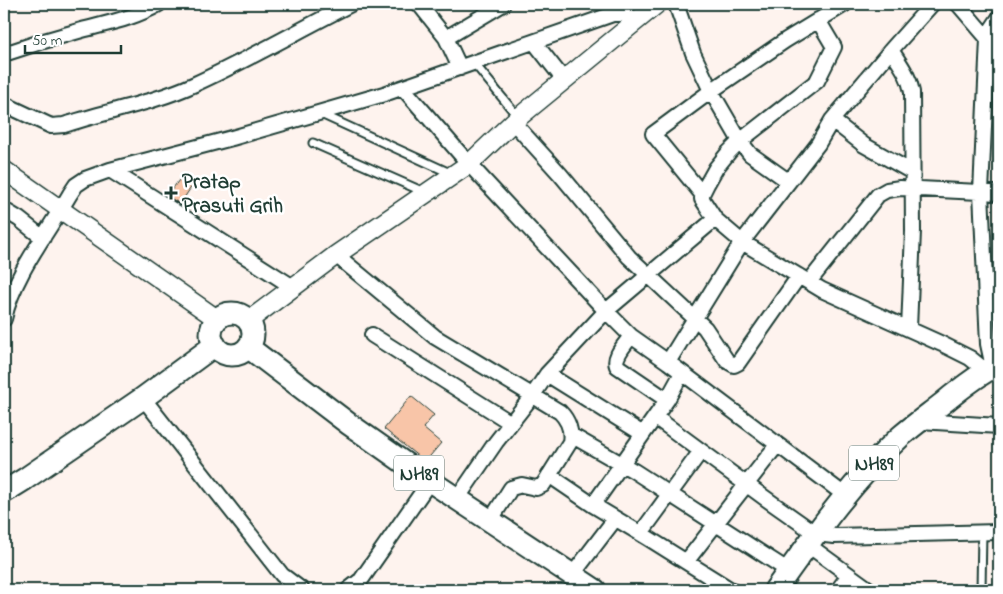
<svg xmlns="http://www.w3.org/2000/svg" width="1003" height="594" viewBox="0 0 1003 594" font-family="'Indie Flower',sans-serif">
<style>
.building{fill:#f8c5a8;stroke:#1f3d34}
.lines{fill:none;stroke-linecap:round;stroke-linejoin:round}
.service-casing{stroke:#1f3d34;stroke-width:11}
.minor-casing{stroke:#1f3d34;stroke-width:18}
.tertiary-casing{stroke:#1f3d34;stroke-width:21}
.primary-casing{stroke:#1f3d34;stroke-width:25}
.service{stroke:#fff;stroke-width:7}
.minor{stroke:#fff;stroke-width:14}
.tertiary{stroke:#fff;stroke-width:18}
.primary{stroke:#fff;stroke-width:21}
.poi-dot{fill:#1f3d34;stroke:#fff;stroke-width:2}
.labels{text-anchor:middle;stroke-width:5;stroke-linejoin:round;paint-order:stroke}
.shield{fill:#fff;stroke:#627771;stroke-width:1}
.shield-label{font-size:20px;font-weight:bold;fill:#1f3d34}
.poi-label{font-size:21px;font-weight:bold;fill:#1f3d34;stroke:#fff;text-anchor:start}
</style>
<rect width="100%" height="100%" fill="#fef3ee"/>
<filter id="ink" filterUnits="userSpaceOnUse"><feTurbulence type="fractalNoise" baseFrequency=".02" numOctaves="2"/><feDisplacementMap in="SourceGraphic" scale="10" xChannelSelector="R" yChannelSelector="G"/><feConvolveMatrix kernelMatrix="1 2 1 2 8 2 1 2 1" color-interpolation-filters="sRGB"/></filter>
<g filter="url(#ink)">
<path class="building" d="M182,176L194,183L180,204L167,196Z
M411,396L434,415L423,428L441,443L425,462L384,429Z"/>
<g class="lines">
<g class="service-casing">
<path id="service" d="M474,63L518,117
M321,114L452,174
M313,143L424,192
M981,590L982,532"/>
</g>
<g class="minor-casing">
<path id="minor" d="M419,4L446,38L460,68
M676,4L693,53L711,91L740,141L750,154L788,181
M958,4L988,39
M818,20L834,47L817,81L740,141L729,152L716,168L707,184L702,194V199L715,219L742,242L822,290L942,344L970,358L986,371
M446,38L503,4
M534,42L564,80
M891,50C900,64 909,75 912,92L913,231L909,329
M4,54C30,45 56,37 82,30C108,23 135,18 159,4
M403,88L469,164L606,311L631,336L668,362
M4,104L51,126L64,125C107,111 154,103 195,84C248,60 299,30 351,4
M832,120L864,145L912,172
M513,122L560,174L629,257L705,328L727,361L734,365L738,363L799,276
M110,170L293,287
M702,194L653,134L711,91L786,40L845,4
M4,210L19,219L43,238
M336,255L435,337L560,412C568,420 572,431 570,442L543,485L536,488L522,485L511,488L490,521
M809,282L878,195L887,190L900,188L999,193
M4,319C13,276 48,232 70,194L76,185L85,179L110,170L232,138L384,94L613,14H623L638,19
M372,335L511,423
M631,336C625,345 613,356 617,366L667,400
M993,367L988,344L981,192L988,39L991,30L999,18
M547,374L643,434
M143,398L282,575L302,590
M655,417L765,498L816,534L834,536L999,532
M920,421L999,426
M571,435L634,471L789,571
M549,475L593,505L648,538L731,590
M846,496L668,362L742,242L818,144L832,120L891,50L932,4
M457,499L496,442L533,395L547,374L606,311L715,219
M593,505L667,400L682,373
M641,533L701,451
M808,545L870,590
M686,562L777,445
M573,574L615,519
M348,590L361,580L430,481
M838,590L849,575"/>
</g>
<g class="tertiary-casing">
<path id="tertiary" d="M4,170L217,319
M248,321L336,255L469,164L513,122L657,4"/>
</g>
<g class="primary-casing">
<path id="primary" d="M211 334a21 21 0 1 1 42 0a21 21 0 1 1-42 0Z
M248,347L349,424L430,481L595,590
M4,492L25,479L143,398L215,345
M775,590C813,537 852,481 901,436C914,425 929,414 943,403C960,389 979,374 999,364"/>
</g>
<use href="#service" class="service"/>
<use href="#minor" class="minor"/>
<use href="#tertiary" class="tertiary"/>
<use href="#primary" class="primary"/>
</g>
</g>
<path class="poi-dot" d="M168.5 185.5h5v5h5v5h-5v5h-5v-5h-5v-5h5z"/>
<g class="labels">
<g class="shield">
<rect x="849" y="445.5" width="50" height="35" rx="4"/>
<rect x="394" y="455.5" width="50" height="35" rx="4"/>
</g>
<g class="shield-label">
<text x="874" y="470">NH89</text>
<text x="419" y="480">NH89</text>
</g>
<g class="poi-label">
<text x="182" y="188">Pratap<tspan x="182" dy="24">Prasuti Grih</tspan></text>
</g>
</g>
<rect width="1003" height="594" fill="none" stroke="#fff" stroke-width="20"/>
<rect x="10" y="10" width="983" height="574" fill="none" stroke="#1f3d34" stroke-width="2" filter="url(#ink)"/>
<path d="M25 45v8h96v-8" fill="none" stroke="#1f3d34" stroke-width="2.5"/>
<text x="32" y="45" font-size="15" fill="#1f3d34" stroke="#ffffff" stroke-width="4" paint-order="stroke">50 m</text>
</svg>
